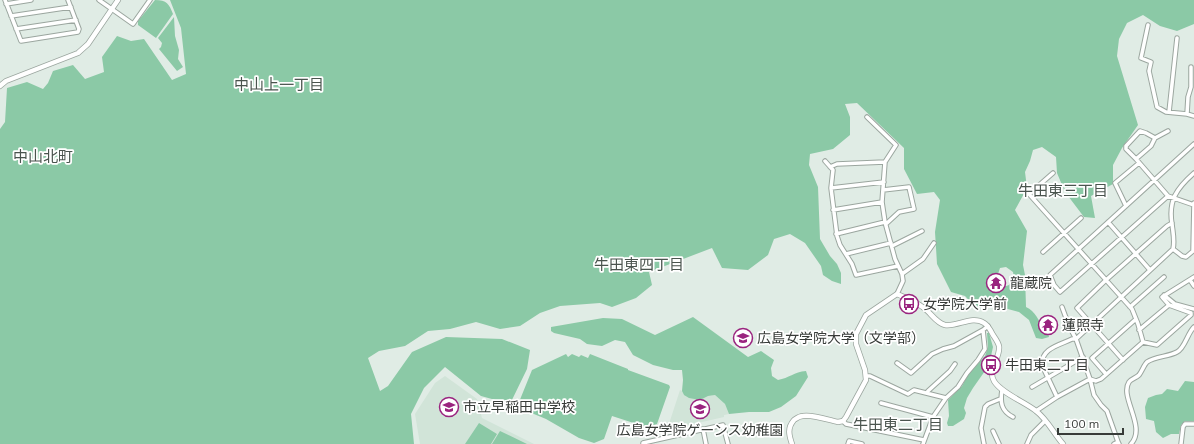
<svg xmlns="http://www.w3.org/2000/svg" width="1194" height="444" viewBox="0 0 1194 444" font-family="Mulish,'Noto Sans JP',sans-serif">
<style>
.built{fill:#d1e4d8}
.green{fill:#8bc9a6;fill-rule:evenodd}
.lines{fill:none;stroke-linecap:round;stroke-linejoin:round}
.minor-casing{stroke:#9ba69f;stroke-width:5.5}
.tertiary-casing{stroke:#9ba69f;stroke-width:6}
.minor{stroke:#fff;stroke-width:3.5}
.tertiary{stroke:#fff;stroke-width:4.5}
.labels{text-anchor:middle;stroke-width:3.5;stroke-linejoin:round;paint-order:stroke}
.poi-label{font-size:14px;fill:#373b38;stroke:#fff;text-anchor:start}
.neighbourhood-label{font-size:15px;fill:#4a544e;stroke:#fff}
</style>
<rect width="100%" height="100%" fill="#e0ece5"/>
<path class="built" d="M445,376L477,399L482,418L534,444H420L415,414L435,383Z
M680,390L682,391L684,395L708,396L715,395L725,404L729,414L724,415V417L667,430Z"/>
<path class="green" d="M155,0C167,0 169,4 173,14L156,38L138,25V21Z
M170,0H1194V24L1177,31L1160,26L1143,15L1127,23L1119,39L1117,56L1138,125L1122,148L1113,165V184L1091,196L1095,218L1084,217L1065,192L1057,173L1056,157L1042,147L1033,150L1030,161L1025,172L1027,188L1015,210L1027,231L1023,265L1025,275L1026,307C1035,311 1040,321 1043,331L1048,332L1049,337L1042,339L1036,338L1029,320L1019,312L993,305L977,309L965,296L951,292L937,264L935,232L940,200L934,192L917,194L904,169V148L857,103L845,104L850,117V135L833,149L810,154L809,165L818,187L820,239L830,256L837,264L841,273V284L832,281L823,275L821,266L805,243L790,234L774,239L768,255L748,270L722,268L712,248L649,272L652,285L636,298L612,307L600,303L560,306L540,313L520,326L500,329L476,322L450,329L428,331L405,346L379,351L368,358L380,391L388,386L412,352L446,337L502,339L530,350L527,369L510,404L481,396L445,367L424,388L411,414L414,444H0V129L5,122L7,88L27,82L43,89L48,83L53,71L73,65L85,79L104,72L102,57L117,36L131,41L144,39L172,80L186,74L181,28ZM1006,267L1013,272L1014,278L1009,285L995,290L990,280L998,274L1000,268Z
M174,17L175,36L179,50L178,59L183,67L177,71L159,49L161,47L162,43L158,38Z
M693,317L748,357L761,351L774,360L771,368L772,376L778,380C789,378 794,372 806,371L808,377L796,396L781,407L769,412H749L729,414L725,404L715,395L708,396L700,400L689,398L684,395L682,391L683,380L682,370H673L653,365L633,355L625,342L615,340L602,346L587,344L580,339L554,333L551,331V327L603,318L622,319L655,335Z
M987,333H989L993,347L991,356L987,368L973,388L967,398L964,408L966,413L964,419L953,426H948L947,423L949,416L948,400L962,386L969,373L985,356L988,347Z
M566,354L568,357L572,354L579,357L581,355L588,358L590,354L628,369V370L669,385L670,387L657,424L646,427L612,416L604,439L594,443L579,438L546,419L517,407L532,370Z
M1185,381L1194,382V421H1185L1181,425L1179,434H1171L1163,438L1156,432L1154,421L1146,419L1145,407L1148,398L1156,395L1162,394L1167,389L1178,391Z
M479,423L497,434L491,444H465Z
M500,431L527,444H492Z"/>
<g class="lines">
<g class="minor-casing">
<path id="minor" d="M5,0L21,41L78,32L79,29L68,0
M99,0L133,24L150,0
M6,4L31,0
M11,16L71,7
M1148,25L1141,58L1151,62L1149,71L1157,107L1166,112L1187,114L1194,116
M16,29L76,20
M1169,112L1177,38
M1187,114L1188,97L1191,87V67
M867,117L896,145L885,162L882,202L885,222L895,259L902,274L903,281L897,294
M1155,138L1146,133L1140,131L1126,146V149L1136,159L1168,196L1194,205
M1136,159L1151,146L1155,138L1168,131
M825,161L833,170L831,188L837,236L840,245L852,264L856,275L898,266
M830,167L837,164L885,162
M1053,173L1029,194L1132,309L1138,324L1143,342L1157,345L1191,315V313L1169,305L1162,297L1194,277
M831,188L884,182
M883,190L909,187L914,209L899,212L886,224
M1168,196L1060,292L1054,285L1050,275L1194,144
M1126,206L1115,183L1139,163
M833,210L882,202
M1108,222L1150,270
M836,234L885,222
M892,246L922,231
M1173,249L1182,256L1186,257L1193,251L1194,203
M1043,252L1081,218
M846,254L891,243
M902,274L923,259L934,243
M1190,280L1194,286
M1164,295L1175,304L1194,309
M1130,307L1164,277
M1139,330L1169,305
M1123,360L1077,308L1106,280L1167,226L1172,223
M897,363L911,373L932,354L943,349L954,346L983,330
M1106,374L1092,358L1136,319
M866,376H870L908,394L914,390L946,398
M1090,379L1094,395L1101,405L1107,411L1118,442
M1090,379L1096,381L1101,379L1143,342
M1032,387L1083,357
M1002,390C1000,402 1001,411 1013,417
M927,393L928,391L950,371L955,364
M1057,397L1042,365C1041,348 1060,345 1072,339H1076L1069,326L1062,307
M881,403L933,417
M1036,411L1057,397L1090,379L1076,339L1173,249C1175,241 1173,233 1172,224C1168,200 1177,188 1194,173
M843,421L846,424L924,440
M703,429L706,444
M993,431L999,444
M643,444V443L723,425L728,444
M848,444L849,441L862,444
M923,444L933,417L946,398L958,387L967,373L978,360L985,349L983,330L988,326
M984,444L981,428L985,407L988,404L1000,399
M1027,444L1031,435L1045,421
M1114,444L1118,442L1119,444
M1131,444C1147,427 1119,397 1129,382C1131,379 1136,378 1139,375C1142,371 1144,365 1147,362C1156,356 1168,357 1177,352C1185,348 1187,334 1194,327
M1181,444L1183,427L1185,424H1194"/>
</g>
<g class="tertiary-casing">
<path id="tertiary" d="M0,86L6,81L78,53L88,44L118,0
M792,444C789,435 787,428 794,420C797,418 799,416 803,416C812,414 828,420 838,422L843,421L846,417L866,380L865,370L856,344V334L866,315L897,294C906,298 916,302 924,308C931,313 936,323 945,325C958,327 972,315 984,323C988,325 991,331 993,335C995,338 998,342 999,346C1001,358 987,369 994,381C1001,393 1025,402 1036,411C1047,419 1054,434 1063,444"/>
</g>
<use href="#minor" class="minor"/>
<use href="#tertiary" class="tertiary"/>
</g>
<defs>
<g id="temple-ring" transform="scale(1)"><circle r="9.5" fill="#fff" stroke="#9a247f" stroke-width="1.5"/><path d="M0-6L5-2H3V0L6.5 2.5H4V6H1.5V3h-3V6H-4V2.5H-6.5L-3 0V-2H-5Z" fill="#9a247f"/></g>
<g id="bus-ring" transform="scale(1)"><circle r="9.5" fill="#fff" stroke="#9a247f" stroke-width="1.5"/><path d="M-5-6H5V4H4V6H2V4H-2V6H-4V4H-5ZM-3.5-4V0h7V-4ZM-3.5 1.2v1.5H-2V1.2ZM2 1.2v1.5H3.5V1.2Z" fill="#9a247f"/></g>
<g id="university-ring" transform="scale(1)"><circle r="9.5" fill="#fff" stroke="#9a247f" stroke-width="1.5"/><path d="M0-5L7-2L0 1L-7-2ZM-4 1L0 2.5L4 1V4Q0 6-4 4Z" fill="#9a247f"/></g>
<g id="school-ring" transform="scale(1)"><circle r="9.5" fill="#fff" stroke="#9a247f" stroke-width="1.5"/><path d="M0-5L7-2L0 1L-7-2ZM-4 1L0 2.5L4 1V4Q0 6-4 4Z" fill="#9a247f"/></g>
</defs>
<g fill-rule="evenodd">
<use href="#temple-ring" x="996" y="283"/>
<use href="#bus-ring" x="909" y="304"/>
<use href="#temple-ring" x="1048" y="325"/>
<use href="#university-ring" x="743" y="338"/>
<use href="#bus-ring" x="991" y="365"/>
<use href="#school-ring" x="449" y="407"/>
<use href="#school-ring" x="700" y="409"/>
</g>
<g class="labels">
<g class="poi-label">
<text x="1010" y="288">龍蔵院</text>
<text x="923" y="309">女学院大学前</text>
<text x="1062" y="330">蓮照寺</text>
<text x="757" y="343">広島女学院大学（文学部）</text>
<text x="1005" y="370">牛田東二丁目</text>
<text x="463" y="412">市立早稲田中学校</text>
<text x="700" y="435" text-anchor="middle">広島女学院ゲーンス幼稚園</text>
</g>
<g class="neighbourhood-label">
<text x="279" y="90">中山上一丁目</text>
<text x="43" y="162">中山北町</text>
<text x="1063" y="196">牛田東三丁目</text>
<text x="639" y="270">牛田東四丁目</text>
<text x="898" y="430">牛田東二丁目</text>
</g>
</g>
<path d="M1058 428v6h65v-6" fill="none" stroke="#373b38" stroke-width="2"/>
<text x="1064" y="428" font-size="12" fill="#373b38" stroke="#ffffff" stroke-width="3" paint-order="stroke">100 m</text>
</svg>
